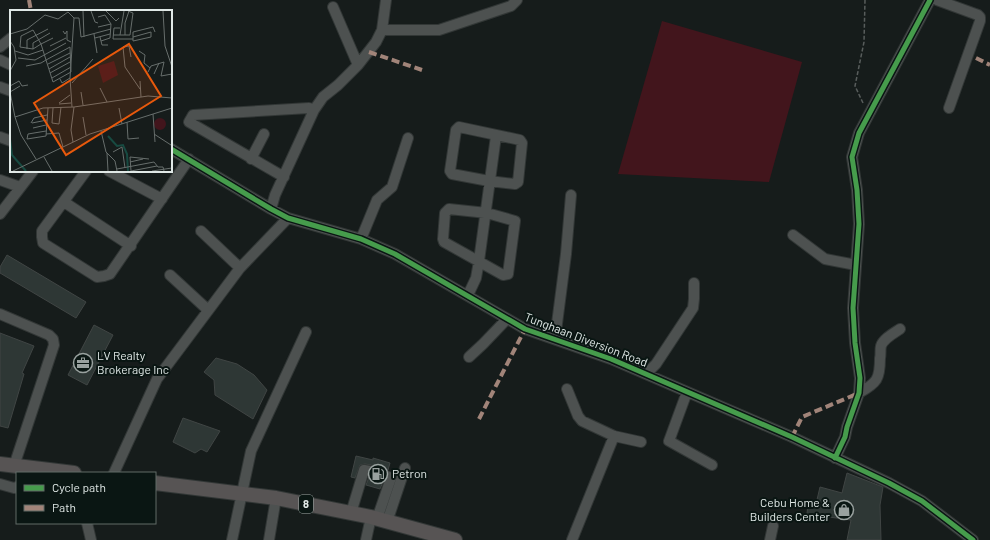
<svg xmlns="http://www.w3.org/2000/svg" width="990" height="540" viewBox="0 0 990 540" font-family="Barlow,sans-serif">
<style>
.green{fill:#42151c}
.building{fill:#2e3735;stroke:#404544}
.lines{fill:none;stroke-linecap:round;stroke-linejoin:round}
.minor-tunnel{stroke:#343b39;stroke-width:10;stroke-dasharray:10 5;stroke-linecap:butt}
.minor-casing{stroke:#323736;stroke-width:12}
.highway-casing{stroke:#323736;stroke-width:16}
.path{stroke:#585d5c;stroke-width:1.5;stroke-dasharray:4 2;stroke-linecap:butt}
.minor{stroke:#4d5150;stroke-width:10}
.highway{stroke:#575454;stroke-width:14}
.quiet{stroke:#a18479;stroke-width:4;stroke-dasharray:8 4;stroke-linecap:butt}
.cycleway-casing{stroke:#0a1613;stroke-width:8}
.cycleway{stroke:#469c4c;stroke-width:5}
.labels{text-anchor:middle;stroke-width:4;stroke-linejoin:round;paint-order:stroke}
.shield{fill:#0a1613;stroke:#a0a9a7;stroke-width:1}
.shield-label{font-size:11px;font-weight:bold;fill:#e0e8e6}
.street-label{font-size:12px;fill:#e0e8e6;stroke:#0a1613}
.poi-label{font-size:12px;fill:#e0e8e6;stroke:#0a1613;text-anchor:start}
.inset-river{fill:none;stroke:#174a41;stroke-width:2}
.inset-road{fill:none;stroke:#676e6c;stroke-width:1}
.view{fill:#e8590c;fill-opacity:0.15;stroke:#e8590c;stroke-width:2}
.inset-edge{fill:none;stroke:#e0e8e6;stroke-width:2}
</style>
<rect width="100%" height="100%" fill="#161c1b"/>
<path class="green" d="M662,21L802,62L769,182L618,174Z"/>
<path class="building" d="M7,255L86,302L76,318L0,273V267Z
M94,325L113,335L87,385L68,375Z
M0,333L34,346L22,373L24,374L8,428L0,426Z
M216,358L237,364L254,375L267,390L253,419L215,395L214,380L204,372Z
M183,418L220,431L207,452L201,449L195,453L173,442Z
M356,456L373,460V458L390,463L388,470L382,471L380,474V477L383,482L380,489L366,485L369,477L374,476L375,473V469L371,465L365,464L360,465L355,478L351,477Z
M847,473L883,487L880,505L881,540H847L851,520L807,514L808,503L816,504L820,487L842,493Z"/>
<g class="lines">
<path class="minor-tunnel" d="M369,471L386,476"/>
<g class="minor-casing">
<path id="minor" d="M937,0L978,15L980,17V21L949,108
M333,7L358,65
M382,30H439L511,6L517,0
M0,47L11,38
M0,60L11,65
M0,87L11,91
M459,127L520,140L522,143L518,182L515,184L489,181L452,174L450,171L456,130Z
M0,137L11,141
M171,149L271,209L288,218L361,239L395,254L525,329L611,359L792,437L889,483L922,501L973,540
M251,159L264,134
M86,171L42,231V237L43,243L97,277L104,276L110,274L189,159
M109,171L162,199
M284,177L189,122L193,115L309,108L314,110
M0,180L20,187
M64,202L131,246
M271,209L275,195L314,110L323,97L338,85L358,65L376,42L382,30L386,0
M449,209L487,213L515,221L508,274L503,275L444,242L443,239L445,213Z
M0,214L33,171
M201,231L240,268
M793,235L825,259L856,265
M361,239L377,200L392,187L408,138
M170,275L208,310
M468,295L476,278L479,261L496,136
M0,314L49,335L53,339L54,345L14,466
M555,339L566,254L571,195
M469,357L483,344L507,319
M646,374L656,364L693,308L694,299V283
M567,389L578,416L582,421L614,436L641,442
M687,392L669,441L712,465
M859,393C877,383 880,379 880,358C881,355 880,349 881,346C883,339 894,333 900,329
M835,458L845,437L847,427L859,393L860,378L855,343L853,308L859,224L857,190L852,157L859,133L930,0
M114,473L157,379L240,268L288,218
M0,484L14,488L17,487
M351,513L364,470L369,471
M377,519L391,478L386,476
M387,522L405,468
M87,523L91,540
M232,540L251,451L306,332
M269,540L276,498
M366,540L371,517
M572,540L614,436
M770,540L773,526"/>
</g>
<g class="highway-casing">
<path id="highway" d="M0,464L74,473
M155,483L276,498L371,517L455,540"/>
</g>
<path class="path" d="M863,103L855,86L864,42L865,0"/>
<use href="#minor" class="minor"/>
<use href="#highway" class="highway"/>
<path class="quiet" d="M29,0L31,11
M369,52L422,70
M976,58L990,65
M479,419L525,329
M792,437L802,417L859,393"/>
<g class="cycleway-casing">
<path id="cycleway" d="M171,149L271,209L288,218L361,239L395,254L525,329L611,359L792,437L889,483L922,501L973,540
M835,458L845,437L847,427L859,393L860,378L855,343L853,308L859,224L857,190L852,157L859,133L930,0"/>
</g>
<use href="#cycleway" class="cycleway"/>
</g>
<defs>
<g id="office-ring" transform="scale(1)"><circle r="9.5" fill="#0a1613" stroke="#99a19f" stroke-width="1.5"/><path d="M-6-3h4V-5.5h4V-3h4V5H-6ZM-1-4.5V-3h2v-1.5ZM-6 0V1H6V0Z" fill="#99a19f"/></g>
<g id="fuel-ring" transform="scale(1)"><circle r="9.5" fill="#0a1613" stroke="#99a19f" stroke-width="1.5"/><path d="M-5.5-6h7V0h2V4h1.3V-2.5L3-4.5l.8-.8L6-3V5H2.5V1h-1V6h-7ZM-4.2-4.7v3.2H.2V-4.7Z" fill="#99a19f"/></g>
<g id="shop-ring" transform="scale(1)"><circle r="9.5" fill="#0a1613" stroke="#99a19f" stroke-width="1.5"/><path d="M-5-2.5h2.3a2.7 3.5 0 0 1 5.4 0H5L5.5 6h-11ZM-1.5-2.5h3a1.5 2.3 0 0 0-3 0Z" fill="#99a19f"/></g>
</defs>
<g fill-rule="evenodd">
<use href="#office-ring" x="83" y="363"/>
<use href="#fuel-ring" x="378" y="474"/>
<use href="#shop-ring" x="844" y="510"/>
</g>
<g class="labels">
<rect class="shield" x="299" y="495" width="14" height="18" rx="3"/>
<g class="shield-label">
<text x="306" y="508">8</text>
</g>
<g class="street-label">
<text transform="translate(586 340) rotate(21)" y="4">Tunghaan Diversion Road</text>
</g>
<g class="poi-label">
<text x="97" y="360">LV Realty<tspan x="97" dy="14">Brokerage Inc</tspan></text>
<text x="392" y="478">Petron</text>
<text x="830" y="507" text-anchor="end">Cebu Home &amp;<tspan x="830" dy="14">Builders Center</tspan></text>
</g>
</g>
<g transform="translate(10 10)">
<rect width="162" height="162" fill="#161c1b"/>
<path d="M104,51L108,65L93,73L88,56ZM144 114a6 6 0 1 1 12 0a6 6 0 1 1-12 0Z" fill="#42151c"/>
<path class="inset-river" d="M98,126L107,136L113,135L117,144L118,161M0,129L2,145L16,161"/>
<path class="inset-road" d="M73,1L74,27M81,1L85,12L88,13M96,1L106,11L109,8M118,1L123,3L120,25M153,1L155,36L162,57M88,7L95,5L101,14L100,28L91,31M64,8H69L71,27L101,19M88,17L101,14M110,18H104L103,29H123M53,21L55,24L57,21V30L61,32M141,22V27L123,31V22L143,17L145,22M0,24L17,19L35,5L48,9L58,2L64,8L60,68L62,97M84,24L87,43M103,25H120M110,25L114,1M115,25V13L119,1M90,27L92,35H98M123,27L141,22M85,28L100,24M0,31L4,37L6,50L0,61M40,36L56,28M17,39V30L38,19M23,39V33L40,23M5,41L18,45L33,40M129,41L135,45L134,53L140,58M121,47L119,36L113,37L115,57L130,79M8,48L25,50L56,33M38,54L60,43M16,56L31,53L36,50L60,37L61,62L43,72L36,50L31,34L23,20L11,26L10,37L23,39L31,34L43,28M39,59L60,47M138,62L141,56L154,52L151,66L162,64M40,63L60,52M144,64L149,53M42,68L61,57M50,69L52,73L60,68M130,71L131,87M62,73L83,49M0,76L9,71L12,76L18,75M10,76L0,82L5,107L11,125L26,149M90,78L97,92M71,82L73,95M49,93L60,85M49,94L61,93M43,98L42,113L49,114L51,97M109,98L112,114M143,104L145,132M5,107L33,98L64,97L138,86L162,88M73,107L76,125M117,112L118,129L129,128M21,113L24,108L37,105M22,113L37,110M23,118L36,115M36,121L18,124L17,129L36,126L38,98M91,121L96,142L105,151L107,161M36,124L49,123L53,137M144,124L161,135M63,132L61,120L64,97M103,142L112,137L115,158M97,143L98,161M34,147L42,161M120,152L133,149M107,159L144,152L148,157H153L154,161M3,161L80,124L162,98M121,161L120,147L139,149M121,161L147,156M142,161L162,158"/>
<path class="view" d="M119,34L151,86L56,145L24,93Z"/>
<rect width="162" height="162" class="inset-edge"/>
</g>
<rect x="16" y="472" width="140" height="52" fill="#0a1613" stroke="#606a67"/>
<rect x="24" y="485" width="20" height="6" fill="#469c4c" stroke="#606a67"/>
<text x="52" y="492" font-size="12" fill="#e0e8e6">Cycle path</text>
<rect x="24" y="505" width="20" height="6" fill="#a18479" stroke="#606a67"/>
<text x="52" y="512" font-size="12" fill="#e0e8e6">Path</text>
</svg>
